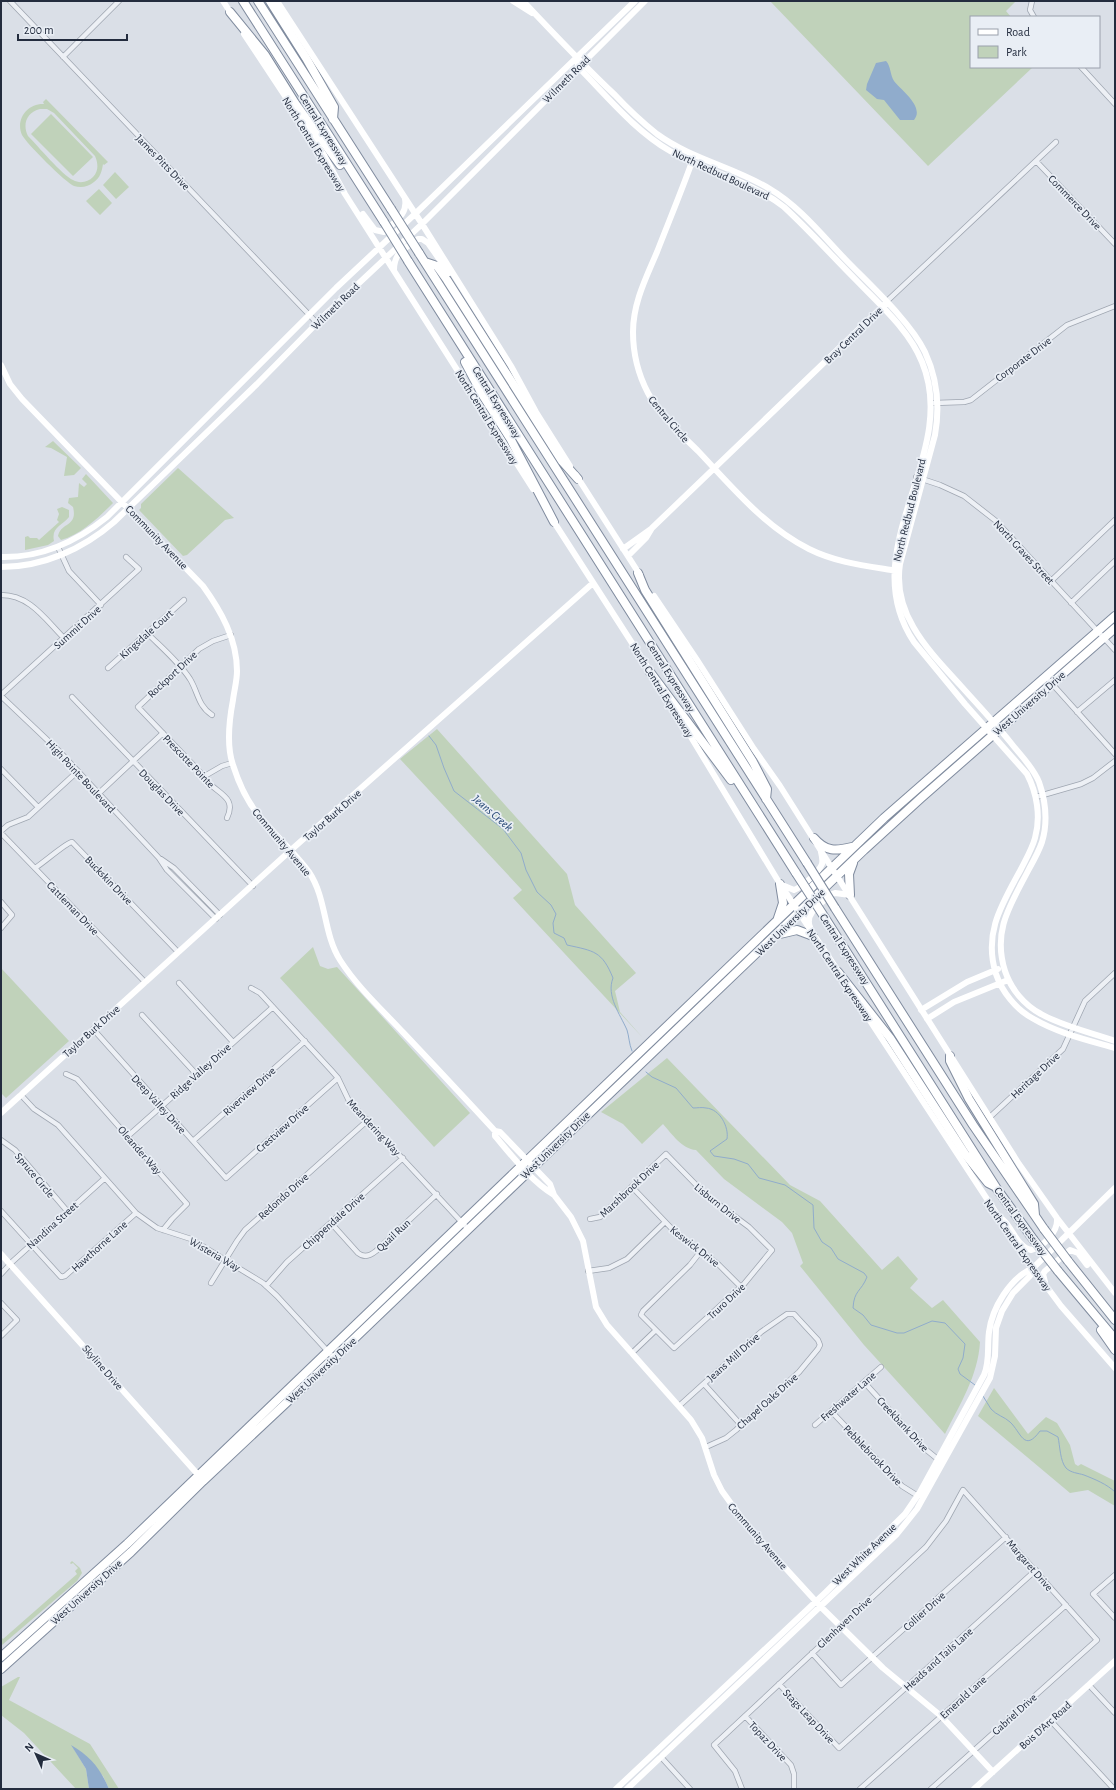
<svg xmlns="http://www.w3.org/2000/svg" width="1116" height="1790" viewBox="0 0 1116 1790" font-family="'Alegreya Sans',sans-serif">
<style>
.green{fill:#c0d2ba;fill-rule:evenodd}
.water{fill:#90accc}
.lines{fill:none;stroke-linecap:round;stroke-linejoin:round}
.stream{stroke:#90accc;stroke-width:1}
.street-casing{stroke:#9fa6b1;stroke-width:6}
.highway-casing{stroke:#808c9f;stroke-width:10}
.street{stroke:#edf0f5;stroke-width:4.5}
.secondary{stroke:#fff;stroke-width:6}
.highway{stroke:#fff;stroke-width:8}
.highway-bridge-casing{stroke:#808c9f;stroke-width:10;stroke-linecap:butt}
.highway-bridge{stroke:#fff;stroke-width:8}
.labels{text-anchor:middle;stroke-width:3.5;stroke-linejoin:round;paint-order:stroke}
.street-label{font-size:11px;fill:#232c3e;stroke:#e9eef5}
.water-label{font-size:12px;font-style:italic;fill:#294a76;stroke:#e9eef5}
</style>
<rect width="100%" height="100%" fill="#dadfe7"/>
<path class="green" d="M770,1H1016L1006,11L1011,17H971V67H1033L928,166Z
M46,99L108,162L104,165L103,164C102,171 100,178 94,182C88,187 81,188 74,186C66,183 26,143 22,135C15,119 28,103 44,104L43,102ZM40,109H47L54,113L95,156C98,163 99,171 93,177C88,182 80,184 73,180C63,176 37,145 28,136C22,124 27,112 40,109Z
M51,114L93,157L73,176L31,134Z
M115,172L129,187L116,199L103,185Z
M99,189L112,203L100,215L86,201Z
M53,441L81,468L74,475L64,476L67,457L51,448L45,447Z
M178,468L234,518L225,520L187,555L183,556L139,510L141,508V504Z
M86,474L113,503C99,517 82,534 61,540L58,536C61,522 78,527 73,507L68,503L69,498L78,497L79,483L84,487L87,484L82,479Z
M62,507L69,510V517C62,526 51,527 54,541L48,545L25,550V537L28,536L30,538H37L39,540L59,522L57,520L59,514L57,509Z
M437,729L567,874L575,905L636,973L615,991L620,1012L643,1038L513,898L522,890L400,759Z
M313,947L320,966L328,969L337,967L470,1113L434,1147L280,978Z
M1,968L69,1041L6,1098L1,1093Z
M667,1058L790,1185L820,1201L882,1270L898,1256L918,1279L910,1288L932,1308L943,1300L980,1342C978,1376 960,1404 945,1434L864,1345L800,1266L803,1263L792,1233L782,1222L724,1179L696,1150C682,1149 672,1134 663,1124L642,1144L623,1124L601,1112Z
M994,1388L1028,1434L1046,1417L1057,1423L1070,1445L1075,1464L1078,1466L1081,1464L1115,1481V1506L1088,1490L1070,1493L978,1416Z
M72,1561L80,1568L82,1573L77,1581L2,1645L1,1637L3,1639L77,1574L75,1571L78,1568L73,1563L71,1564L70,1563Z
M18,1677H20L9,1700L90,1744L119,1789H109L103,1776L72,1746L86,1769L89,1789H76L24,1733L1,1715V1687Z"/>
<path class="water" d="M886,61C891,66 890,75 894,81C901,90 925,107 914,120H900L884,100L877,99L866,90L867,84L876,63Z
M71,1745C91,1757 100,1768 109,1789H89L86,1769Z"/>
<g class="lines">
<path class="stream" d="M429,736L436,745L444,768L454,791L503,829L521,853L526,870L537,892L551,905L556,914L553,923L554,933L564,938L567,945C594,951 602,951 613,978C606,996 620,1014 627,1030C629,1036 629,1044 632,1051
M646,1072L652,1077L676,1088L693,1108C697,1108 702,1107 706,1108C720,1109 729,1127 727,1139L710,1151L714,1156L734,1159L748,1164L759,1178L785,1185L813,1205L814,1228L822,1242L831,1248L838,1259L864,1273L867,1277C861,1292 854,1290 853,1308L863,1315L871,1325L897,1333H904L932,1321L945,1323L965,1344L963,1358L958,1369L960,1374L975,1385
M983,1396C986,1400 988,1405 991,1409C996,1415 1005,1417 1010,1422C1021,1432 1024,1453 1040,1431H1047L1058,1437C1060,1446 1060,1461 1066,1468C1071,1473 1078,1473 1084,1475C1094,1479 1107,1484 1115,1492"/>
<g class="street-casing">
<path id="street" d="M10,1L317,323
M1032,1L1030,10L1034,17
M63,57L119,1
M1081,67L1115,104
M1036,161L1115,244
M886,302L1056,142
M934,403L964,402L971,400L1067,325L1115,306
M916,477L940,485L964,496L996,521L1115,650
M58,547L69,571L101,605
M1051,581L1115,520
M1,595C30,595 45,619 64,638
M1071,603L1115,561
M147,633C161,647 179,662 190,679C198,692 198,706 212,715
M108,668L184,600
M1046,677L1115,754
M1,695L139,569L126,557
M1,696L60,752L159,858L167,870L216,919
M72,697L253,886
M1077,712L1115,680
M1,769L38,807
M203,777L222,766L232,763
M98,794L163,733
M1036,797L1081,784L1093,778L1115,761
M227,818C237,797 218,794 207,781C204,778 201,774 199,771L138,707L199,649L213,641L231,635
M1,831L8,825L28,817L78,771
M1,833L145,982
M161,859L174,868L220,915
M35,868C42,864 67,842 72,842L178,952
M1,902L12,915L1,928
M179,983L233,1042
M251,988L260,993L331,1070L338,1078L349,1101L468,1229
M142,1015L197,1075
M93,1029L226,1178L338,1078
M66,1074L77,1079L187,1204L172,1219L163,1230
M21,1095L34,1109L58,1125L136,1213L157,1228L191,1239L263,1283L277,1296L334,1358
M990,1117L1063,1049L1085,1001L1115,973
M128,1136L273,1007
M1,1140L15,1150L68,1212
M193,1141L305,1041
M632,1187L674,1231L719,1265L741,1287
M1,1211L61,1277L65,1276L136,1213
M590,1219L600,1217L666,1154L706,1195L749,1227L772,1250L744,1284L674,1348L641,1315L643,1311L690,1265L701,1251
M331,1223L358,1253C364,1258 370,1256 376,1251L437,1194
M588,1271L609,1268L627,1259L665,1222
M1,1274L12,1262L105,1178
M211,1283L237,1241L245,1230L368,1120
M266,1286L287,1262L403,1158
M1,1303L17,1320L1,1336
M632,1353L656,1330
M864,1382L924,1448L940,1461
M704,1384L741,1425
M679,1406L761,1332L787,1314H794L818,1340L820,1345L818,1349L799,1372L736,1430L726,1438L706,1447
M831,1411L902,1486L918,1496
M815,1425L881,1367
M1115,1575L1093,1594L1115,1618
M812,1653L841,1685L1006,1537
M779,1684L839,1748L1036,1570
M1089,1685L1115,1713
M745,1716L791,1765L794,1774V1789
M1050,1720L1114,1789
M661,1757L690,1789
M742,1789L735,1771L714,1745L926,1547L946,1521L963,1490L1097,1640L931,1789
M860,1789L1066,1605"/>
</g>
<g class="highway-casing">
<path id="highway" d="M243,1L384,222
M258,1L391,209
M270,1L306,58L334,107L333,119
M230,12L265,55L295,103L340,165
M419,253L807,863
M408,261L796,873
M425,262L437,266L447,280L562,461L578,479
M465,362L482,394L510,438L554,522
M638,573L645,590L753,762L767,789L766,799
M650,672L731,780
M814,838C826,852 836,851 852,847
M850,895L849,874L853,863
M835,908L973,1125L1044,1229
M778,918L783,903L780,884
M825,918L997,1189L1033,1239
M780,934L797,930L813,936
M838,972L890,1038L965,1154L988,1183L994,1186
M950,1056V1061L969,1099L1034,1204L1035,1215
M1068,1261L1115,1320
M1058,1271L1115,1339
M1101,1330L1115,1350
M1,1657L127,1544L884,818L1115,616
M1,1669L131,1552L203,1481L334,1358L864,850L921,798L1115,628"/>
</g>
<use href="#street" class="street"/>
<path class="secondary" d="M223,1L232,15
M277,1L422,224L511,366L536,412L570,466
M513,1L532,13
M523,1C553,33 583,65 615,95C628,109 642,122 657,134C691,159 734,167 770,189C799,206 822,235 845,259C870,285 910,321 925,352C937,378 940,407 935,435L900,564C892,615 930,652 961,686C978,705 995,723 1011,743C1021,756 1033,767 1039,782C1046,802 1048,822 1042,842C1039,851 1034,860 1029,869C1011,904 992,930 1005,971C1011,989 1024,1005 1041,1014C1062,1026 1092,1033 1115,1041
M244,34L324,155L345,194L533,489
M577,57L578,67C607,96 634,130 670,151C707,172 750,180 784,207C809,230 832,256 856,280C880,305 909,330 922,362C961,455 852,549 914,642L965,704L1027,774C1037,793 1041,817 1035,838C1032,849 1026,859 1021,869C1002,904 983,933 996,974C1002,992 1016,1009 1032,1018C1057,1033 1087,1040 1115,1048
M693,159C682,190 669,221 657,252C646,278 633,303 633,332C633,353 638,374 648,393C660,416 681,434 699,452C733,488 765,527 809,549C837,563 867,566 897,571
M363,214L375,230L384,232C394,222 408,215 405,199
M394,270C394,252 405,249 418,239H422L428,243L449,273
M1,365L10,384L22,399L203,586C221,611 237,639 237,671C237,681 234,691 233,700C229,721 226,745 233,765C239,784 248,804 262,819C277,837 295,853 309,872C327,899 323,933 340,960C356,985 378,1006 398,1027C430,1061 463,1096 495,1131L500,1132L550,1184L554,1195L571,1217L583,1241L596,1307L607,1325L691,1420L702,1438L714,1475L722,1491L748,1527L821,1607L883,1668L941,1716L993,1772
M576,475L640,575
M552,519L652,674
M623,549L651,529
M628,556L646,538L652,528L884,305
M1,557C41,558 76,542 107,517L336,288L416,213L635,1
M1,567C43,567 83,549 114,522L257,384L325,315L422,224L645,1
M654,596L697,660L754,749L780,786L1019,1164L1057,1218L1115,1293
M674,709L780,884L840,974
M782,885L794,890C802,887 819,872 822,864C823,860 822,856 821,852
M810,927C804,913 822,903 832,894L835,893L850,895
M859,1004L1027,1260L1061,1306L1115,1368
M921,1010L967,982L998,969
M927,1019L954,1002L1008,980
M1,1113L291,850L593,583
M495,1131V1136C512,1156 531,1181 554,1195
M997,1215C1011,1222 1016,1247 1031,1250C1043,1247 1058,1232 1057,1219
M1,1254L201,1478
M1045,1282L1043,1274L1045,1271L1070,1250L1078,1253L1087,1265
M616,1789L826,1592L905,1514L920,1492L984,1375C990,1361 987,1347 989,1332C992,1308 1010,1278 1033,1268
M627,1789L897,1534L917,1509L990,1378L995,1356L996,1328L1002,1311L1013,1293L1030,1276L1033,1268L1115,1188
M974,1789L1115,1661"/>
<use href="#highway" class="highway"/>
<g class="highway-bridge-casing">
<path id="highway-bridge" d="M391,209L419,253
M384,222L408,261
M807,863L835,908
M796,873L825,918
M1044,1229L1068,1261
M1033,1239L1058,1271"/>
</g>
<use href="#highway-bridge" class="highway-bridge"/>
</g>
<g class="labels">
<g class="street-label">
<text transform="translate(566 79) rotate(-45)" y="4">Wilmeth Road</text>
<text transform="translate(324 129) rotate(58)" y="4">Central Expressway</text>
<text transform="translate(314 144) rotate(58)" y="4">North Central Expressway</text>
<text transform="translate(163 162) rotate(46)" y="4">James Pitts Drive</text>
<text transform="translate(721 174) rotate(25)" y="4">North Redbud Boulevard</text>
<text transform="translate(1075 202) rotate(46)" y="4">Commerce Drive</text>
<text transform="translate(335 306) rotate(-44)" y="4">Wilmeth Road</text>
<text transform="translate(853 335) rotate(-44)" y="4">Bray Central Drive</text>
<text transform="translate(1023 359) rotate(-37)" y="4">Corporate Drive</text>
<text transform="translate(497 402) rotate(58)" y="4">Central Expressway</text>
<text transform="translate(487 417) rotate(58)" y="4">North Central Expressway</text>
<text transform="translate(669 419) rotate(50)" y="4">Central Circle</text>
<text transform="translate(909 510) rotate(-76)" y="4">North Redbud Boulevard</text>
<text transform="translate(157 537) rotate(46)" y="4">Community Avenue</text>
<text transform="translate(1024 552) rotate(47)" y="4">North Graves Street</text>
<text transform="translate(77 627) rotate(-42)" y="4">Summit Drive</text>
<text transform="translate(146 634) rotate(-42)" y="4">Kingsdale Court</text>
<text transform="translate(172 674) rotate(-43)" y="4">Rockport Drive</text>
<text transform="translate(671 676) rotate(58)" y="4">Central Expressway</text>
<text transform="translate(662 690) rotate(58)" y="4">North Central Expressway</text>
<text transform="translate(1029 703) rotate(-41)" y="4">West University Drive</text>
<text transform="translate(189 761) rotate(46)" y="4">Prescotte Pointe</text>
<text transform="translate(81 776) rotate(47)" y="4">High Pointe Boulevard</text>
<text transform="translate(162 792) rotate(46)" y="4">Douglas Drive</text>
<text transform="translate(332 815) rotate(-41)" y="4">Taylor Burk Drive</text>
<text transform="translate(282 842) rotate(50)" y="4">Community Avenue</text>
<text transform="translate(109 880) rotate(46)" y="4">Buckskin Drive</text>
<text transform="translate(73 908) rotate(46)" y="4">Cattleman Drive</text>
<text transform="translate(790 922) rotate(-44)" y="4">West University Drive</text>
<text transform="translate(845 949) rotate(57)" y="4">Central Expressway</text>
<text transform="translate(840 975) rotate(56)" y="4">North Central Expressway</text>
<text transform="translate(91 1031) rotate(-42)" y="4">Taylor Burk Drive</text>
<text transform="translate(200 1071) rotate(-42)" y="4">Ridge Valley Drive</text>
<text transform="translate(1035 1075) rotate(-43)" y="4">Heritage Drive</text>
<text transform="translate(249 1091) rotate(-42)" y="4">Riverview Drive</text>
<text transform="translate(159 1104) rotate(48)" y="4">Deep Valley Drive</text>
<text transform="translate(374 1127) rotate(47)" y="4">Meandering Way</text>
<text transform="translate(282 1128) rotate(-42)" y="4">Crestview Drive</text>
<text transform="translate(555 1145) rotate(-44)" y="4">West University Drive</text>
<text transform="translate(140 1150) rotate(49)" y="4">Oleander Way</text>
<text transform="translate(35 1175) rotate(50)" y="4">Spruce Circle</text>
<text transform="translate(629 1189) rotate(-43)" y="4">Marshbrook Drive</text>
<text transform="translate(283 1196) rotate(-42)" y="4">Redondo Drive</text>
<text transform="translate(718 1203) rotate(39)" y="4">Lisburn Drive</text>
<text transform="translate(333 1221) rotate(-42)" y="4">Chippendale Drive</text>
<text transform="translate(1021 1221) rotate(54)" y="4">Central Expressway</text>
<text transform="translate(52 1225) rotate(-42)" y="4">Nandina Street</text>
<text transform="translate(393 1235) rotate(-43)" y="4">Quail Run</text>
<text transform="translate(1018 1245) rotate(55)" y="4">North Central Expressway</text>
<text transform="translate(99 1246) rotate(-42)" y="4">Hawthorne Lane</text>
<text transform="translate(695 1246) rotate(38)" y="4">Keswick Drive</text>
<text transform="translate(215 1254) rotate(30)" y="4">Wisteria Way</text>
<text transform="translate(726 1301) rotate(-43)" y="4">Truro Drive</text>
<text transform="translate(733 1357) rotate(-42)" y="4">Jeans Mill Drive</text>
<text transform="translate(103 1367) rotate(49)" y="4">Skyline Drive</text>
<text transform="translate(321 1370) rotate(-43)" y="4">West University Drive</text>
<text transform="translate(848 1396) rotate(-41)" y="4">Freshwater Lane</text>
<text transform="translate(767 1401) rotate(-42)" y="4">Chapel Oaks Drive</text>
<text transform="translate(903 1424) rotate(47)" y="4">Creekbank Drive</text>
<text transform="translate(873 1455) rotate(46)" y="4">Pebblebrook Drive</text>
<text transform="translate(758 1536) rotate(49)" y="4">Community Avenue</text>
<text transform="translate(864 1554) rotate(-44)" y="4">West White Avenue</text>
<text transform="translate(1030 1565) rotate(49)" y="4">Margaret Drive</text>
<text transform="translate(86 1592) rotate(-42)" y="4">West University Drive</text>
<text transform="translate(924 1611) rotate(-42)" y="4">Collier Drive</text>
<text transform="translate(844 1622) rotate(-43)" y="4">Glenhaven Drive</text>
<text transform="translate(938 1659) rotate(-42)" y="4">Heads and Tails Lane</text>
<text transform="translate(963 1697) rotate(-42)" y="4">Emerald Lane</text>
<text transform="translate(1014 1714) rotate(-42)" y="4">Gabriel Drive</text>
<text transform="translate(809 1716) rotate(47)" y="4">Stags Leap Drive</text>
<text transform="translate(1045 1725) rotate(-42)" y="4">Bois D'Arc Road</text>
<text transform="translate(768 1741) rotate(47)" y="4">Topaz Drive</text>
</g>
<g class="water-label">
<text transform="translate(493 813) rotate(41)" y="4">Jeans Creek</text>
</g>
</g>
<rect width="1116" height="1790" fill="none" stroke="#232c3e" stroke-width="4"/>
<rect x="970" y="16" width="130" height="52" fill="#e9eef5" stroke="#9aa0ac"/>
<rect x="978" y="29" width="20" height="6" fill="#ffffff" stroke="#9aa0ac"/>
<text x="1006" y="36" font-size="12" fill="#232c3e">Road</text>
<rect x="978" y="46" width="20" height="12" fill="#c0d2ba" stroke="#9aa0ac"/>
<text x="1006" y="56" font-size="12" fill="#232c3e">Park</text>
<g transform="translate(36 1754) rotate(315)" stroke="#e9eef5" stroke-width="3" paint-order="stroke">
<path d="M0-3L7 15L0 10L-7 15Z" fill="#232c3e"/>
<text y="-6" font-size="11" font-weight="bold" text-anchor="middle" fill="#232c3e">N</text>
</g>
<path d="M18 34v6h109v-6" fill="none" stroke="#232c3e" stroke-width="2"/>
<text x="24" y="34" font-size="12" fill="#232c3e" stroke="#e9eef5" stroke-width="3" paint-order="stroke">200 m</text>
</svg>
